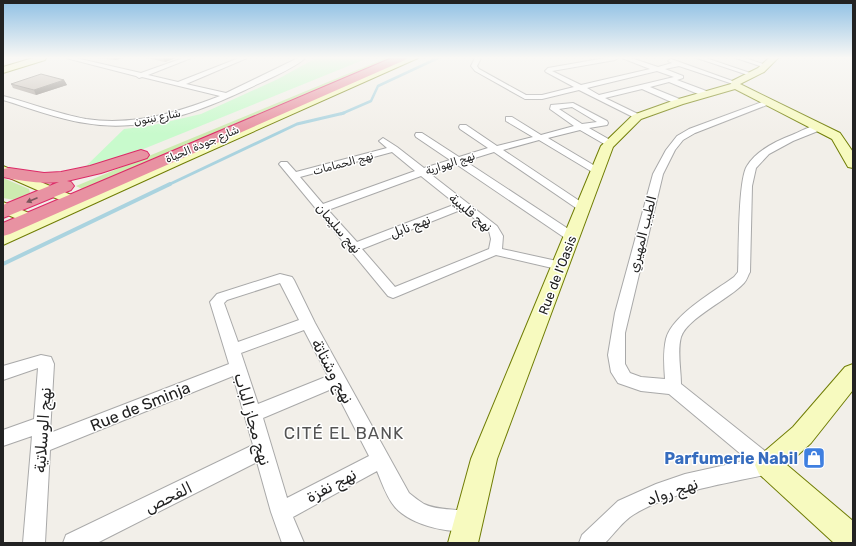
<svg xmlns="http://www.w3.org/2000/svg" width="856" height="546" viewBox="0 0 856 546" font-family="Rubik,'Noto Sans Arabic',sans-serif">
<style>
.grass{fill:#cdebb0}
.park{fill:#c8facc}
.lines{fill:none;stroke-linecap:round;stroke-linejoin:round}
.stream-far2{stroke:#aad3df;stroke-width:2.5}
.stream-far1{stroke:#aad3df;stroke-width:3}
.stream{stroke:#aad3df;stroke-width:4}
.street-casing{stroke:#a9a9a9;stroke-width:2}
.secondary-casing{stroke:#707d05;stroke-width:2}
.highway-casing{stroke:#dc2a67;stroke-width:2}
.street{fill:#fff;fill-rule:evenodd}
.secondary{fill:#f7fabf;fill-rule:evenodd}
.highway{fill:#e892a2;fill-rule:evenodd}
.wall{fill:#aba49e}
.shaded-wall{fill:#8b8681}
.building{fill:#c7bfb8;stroke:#8b8681}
.oneway{fill:#7b545c}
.labels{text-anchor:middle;stroke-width:3;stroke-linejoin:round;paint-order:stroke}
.far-street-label{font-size:11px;fill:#222;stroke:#fff}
.street-label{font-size:13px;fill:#222;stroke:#fff}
.near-street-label{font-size:16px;fill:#222;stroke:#fff}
.near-shop-label{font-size:16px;font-weight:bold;fill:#366cbe;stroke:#fff;text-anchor:end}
.near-neighbourhood-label{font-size:17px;letter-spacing:1px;fill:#555;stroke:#fff}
</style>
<rect width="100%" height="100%" fill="#f2efe9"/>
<path class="grass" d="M386,58H398L88,192L76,186Z
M3,178L29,189L31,197L20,201L3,198Z"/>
<path class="park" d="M316,58H368L141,150L99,166L82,170L124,129L149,126L201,114L278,79Z"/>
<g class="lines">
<path class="stream-far2" d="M341,114L371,101L378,86L438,58"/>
<path class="stream-far1" d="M168,185L297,124L344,113"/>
<path class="stream" d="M3,264L170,184"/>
<g class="street-casing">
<path id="street" d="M66,58H76L141,73L183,58H191L148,75L178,82L239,58H247L186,84L226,93L298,58H305C294,69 259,83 243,91C194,114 140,133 85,123C57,119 30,108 3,100V96C30,103 58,114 86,119C133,126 176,113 220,96L142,77L139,78L136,76Z
M475,58H481L477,66L479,69L526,95H542L574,87L546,72L545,71L548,68L605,58H618L615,60L552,71L581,85L650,69L622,58H631L658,67L672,63L668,61L671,59L738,83L733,84L679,66L665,69L683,76V78L677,80L709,92V96H703L669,82L650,87L682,100V104H676L642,89L605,98L640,115L641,117L637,119L579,90L542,99H525L475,71L471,66ZM657,71L674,77L599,95L587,88Z
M697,58H706L756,75L751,76Z
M736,58H745L769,66L766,68Z
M765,101H768L772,103L695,133L683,140L675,150L663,174L625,333V364L630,373L641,377L665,379C664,366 663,352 666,339C672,315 715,291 734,277L738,272C739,251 738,180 747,166C756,151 776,141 792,135C800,132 814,123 823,125L824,127L823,129L793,141L769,154L756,168L752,186L750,272C748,275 747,280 744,283C731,298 687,318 681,337C677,351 681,370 681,384L775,459L778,465L775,471L768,474C725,484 671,491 633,515C623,521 614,534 605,543H579L582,535L618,501L656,484L685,474L748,460L669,394L641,391L618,383L611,372L608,355L615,313L653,174L666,150L677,136L689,129Z
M573,103L607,121L608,123L607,125L589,128L612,141L613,143L612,145H606L580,130L548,138L600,169L602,171L600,173H594L539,140L503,150L587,206L588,208L587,210H579L494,152L465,161L576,234L578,237L576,240H568L456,164L429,173L497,226L503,236L502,249L566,263L567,266L566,269L561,270L496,255L398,296L393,298L388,296L279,164L281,162H287L296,172L387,148L379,141L383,138L397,147L424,168L450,160L416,137L415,135L416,133H422L459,157L488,148L460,129L459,127L460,125H466L497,146L533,137L506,121V117H512L541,135L574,126L550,109L551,105ZM572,107L597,122L582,124L559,109ZM392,152L415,171L323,204L300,177ZM421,176L456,204L357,242L328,210ZM463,209L489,231L491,239L489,249L395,287L362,249Z
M280,274L292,277L294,280L315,323L409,493C414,497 419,501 424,504C440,512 460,507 476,514L479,521L476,528C456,537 410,525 395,507C387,498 382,483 377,471L293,517L304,543H282L271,512L257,462L97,543H63L66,535L253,445L233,376L50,450L45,543H23L32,436L3,446V430L34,419L38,368L3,380V366L41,355L51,357L54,364L50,433L229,364L210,302L217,294ZM280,283L299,320L238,342L224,303L227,300ZM304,330L328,376L258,404L241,353ZM334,388L369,456L287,498L263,418Z"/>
</g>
<g class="secondary-casing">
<path id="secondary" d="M33,58H46L45,60L3,73V67Z
M407,58H418L183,163L3,245V234L27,223L3,213V202L36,216L37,218L69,204L3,175V166L76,197L78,200L173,157Z
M769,58H778L764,72L740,84L840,133L853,152V168L848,167L832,139L735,89L683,104L641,119L613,147L497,459L478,543H448L471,459L601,146L633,115L675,100L731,84L732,81L758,68Z
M853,364V390L811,443L787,465L853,521V543H834L759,474L755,465L759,456L793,427L845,367Z"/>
</g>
<g class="highway-casing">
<path id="highway" d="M392,58H406L405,60L10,234L3,236V223Z
M141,150L147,152L149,155L147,158L101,173L67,181L71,182L74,186L71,190L3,218V205L59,182C40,184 22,181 3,177V169L9,168L44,173L61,172L90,166Z"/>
</g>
<use href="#street" class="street"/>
<use href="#secondary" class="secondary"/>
<use href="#highway" class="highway"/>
</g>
<path class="wall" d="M98,58H123L115,60Z
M147,58H176L165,62Z
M64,80L67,85L36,95L13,88L11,84Z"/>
<path class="shaded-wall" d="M114,58H123L115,60Z
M163,58H176L165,62Z
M64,80L67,85L36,95L34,90Z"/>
<path class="building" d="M41,74L64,80L34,90L11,84Z"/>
<defs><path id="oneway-solid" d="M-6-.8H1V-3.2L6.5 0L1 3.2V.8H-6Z"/></defs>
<use class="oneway" href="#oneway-solid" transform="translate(32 200) rotate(157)"/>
<linearGradient id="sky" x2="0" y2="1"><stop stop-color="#8fc0e4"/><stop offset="0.43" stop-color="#f9f8f5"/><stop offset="1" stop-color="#f9f8f5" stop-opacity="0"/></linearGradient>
<rect width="856" height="134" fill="url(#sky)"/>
<defs>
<g id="shop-square" transform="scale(1.15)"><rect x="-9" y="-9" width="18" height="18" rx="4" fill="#3f7fe0" stroke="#fff"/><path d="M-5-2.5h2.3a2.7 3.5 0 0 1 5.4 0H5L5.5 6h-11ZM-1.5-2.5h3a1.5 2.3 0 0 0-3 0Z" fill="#fff"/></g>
</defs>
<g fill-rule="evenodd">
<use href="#shop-square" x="814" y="458"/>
</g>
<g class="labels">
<g class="far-street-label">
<text transform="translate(157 117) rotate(-11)" y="4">شارع نبتون</text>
<text transform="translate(202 144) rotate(-23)" y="4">شارع جودة الحياة</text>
<text transform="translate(343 163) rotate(-15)" y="4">نهج الحمامات</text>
<text transform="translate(450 163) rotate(-18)" y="4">نهج الهوارية</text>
</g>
<g class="street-label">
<text transform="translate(471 212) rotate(40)" y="5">نهج قليبية</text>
<text transform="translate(410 226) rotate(-21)" y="5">نهج نابل</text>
<text transform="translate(339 228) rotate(49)" y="5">نهج سليمان</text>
<text transform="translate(642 234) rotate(-76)" y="5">الطيب المهيري</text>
<text transform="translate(557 275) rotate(-69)" y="5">Rue de l'Oasis</text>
</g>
<g class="near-street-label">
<text transform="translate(333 371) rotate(62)" y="6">نهج وشتاتة</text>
<text transform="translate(140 406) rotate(-22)" y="6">Rue de Sminja</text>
<text transform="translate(253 419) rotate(74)" y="6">نهج مجاز الباب</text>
<text transform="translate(42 430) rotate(-86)" y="6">نهج الوسلاتية</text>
<text transform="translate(331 485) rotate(-28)" y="6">نهج نفزة</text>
<text transform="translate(672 491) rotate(-19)" y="6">نهج رواد</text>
<text transform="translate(168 497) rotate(-26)" y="6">الفحص</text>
</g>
<g class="near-shop-label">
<text x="798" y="464">Parfumerie Nabil</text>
</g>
<g class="near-neighbourhood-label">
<text x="344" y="439">CITÉ EL BANK</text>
</g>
</g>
<rect width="856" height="546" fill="none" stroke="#222222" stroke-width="8"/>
</svg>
